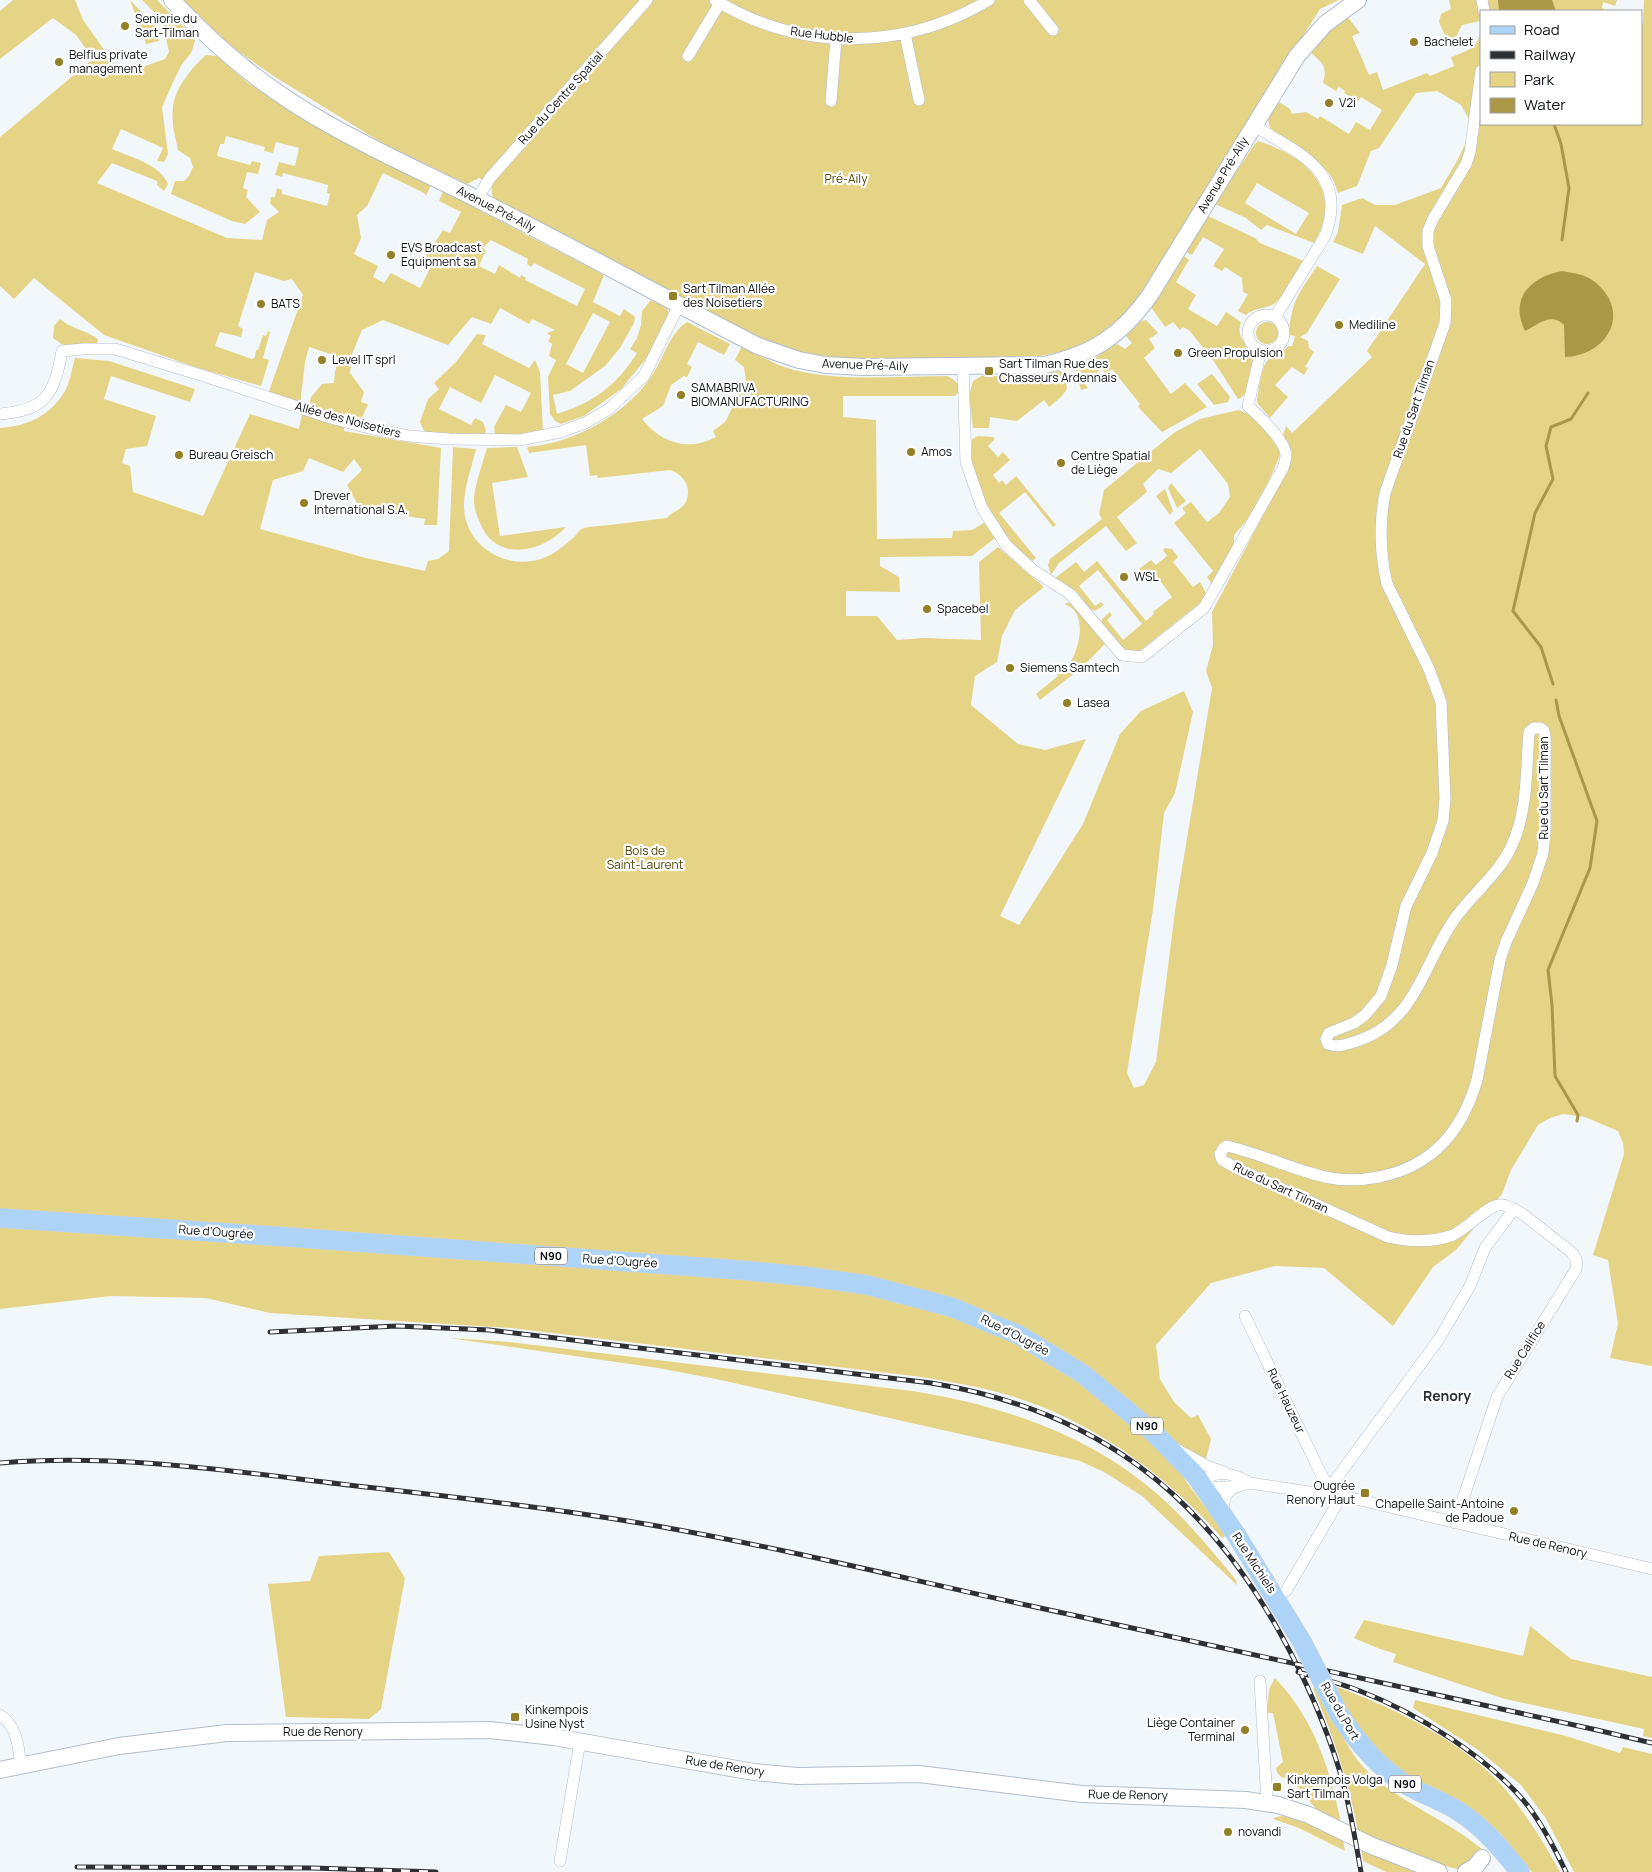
<svg xmlns="http://www.w3.org/2000/svg" width="1652" height="1872" viewBox="0 0 1652 1872" font-family="Manrope,sans-serif">
<style>
.green{fill:#e5d386;fill-rule:evenodd}
.water{fill:#ab9847}
.lines{fill:none;stroke-linecap:round;stroke-linejoin:round}
.stream{stroke:#ab9847;stroke-width:3}
.street-casing{stroke:#b2beca;stroke-width:12}
.secondary-casing{stroke:#b2beca;stroke-width:18}
.primary-casing{stroke:#d3d4d5;stroke-width:20}
.street{stroke:#fff;stroke-width:11}
.secondary{stroke:#fff;stroke-width:16}
.primary{stroke:#add3f7;stroke-width:19}
.rail-casing{stroke:#2d3136;stroke-width:5}
.rail{stroke:#fff;stroke-width:3;stroke-dasharray:9;stroke-linecap:butt}
.primary-bridge-casing{stroke:#d3d4d5;stroke-width:20;stroke-linecap:butt}
.primary-bridge{stroke:#add3f7;stroke-width:19}
.poi-dot{fill:#937f26;stroke:#fff;stroke-width:2}
.labels{text-anchor:middle;stroke-width:4.5;stroke-linejoin:round;paint-order:stroke}
.shield{fill:#fff;stroke:#55585b;stroke-width:1}
.shield-label{font-size:11px;font-weight:bold;fill:#0c1015}
.poi-label{font-size:12px;fill:#0c1015;stroke:#fff;text-anchor:start}
.street-label{font-size:12px;fill:#0c1015;stroke:#fff}
.park-label{font-size:12px;fill:#544602;stroke:#fff}
.neighbourhood-label{font-size:14px;font-weight:bold;fill:#242e38;stroke:#fff}
</style>
<rect width="100%" height="100%" fill="#f2f7fc"/>
<path class="green" d="M13,0H75L83,20L115,65L131,71L165,59L169,52L162,20L142,0H157L194,37L195,41L191,53L182,64L173,82L162,107L168,154L164,162L157,161L163,148L121,129L112,149C130,157 160,164 168,184L164,191L157,185V181L112,163L97,183L227,238L262,240L267,220L279,212L270,203L271,197H275L277,188L282,190V194L327,206L330,194L327,193L328,185L283,173L282,177L275,175L279,162L295,166L299,148L276,142L273,153L264,151L265,147L226,136L224,144H220L217,156L250,165L252,161L261,163L258,174L247,172L243,188L248,190L246,197L260,212L245,224L232,221L171,194L175,181H184L189,176L193,167L190,158L178,150C175,136 171,122 173,107C175,88 192,67 206,55L217,56L248,83L286,107L431,185L426,196L424,193L383,173L367,206L357,215L361,238L354,254L378,266L373,277L384,283L391,273L420,288L434,261L426,256L443,230L450,233L461,212L439,201L443,191L604,275L593,302L620,316L624,309L635,317L634,323L620,348L605,366L570,391L553,395L557,414C593,403 617,385 637,353L630,349L637,338L641,325L642,311L650,301L656,300L668,310L669,320L650,354L621,389L584,416L561,424L555,421L550,414L548,377L556,360L549,356L552,344L548,341L551,336L547,333L555,330L532,319L529,324L500,308L491,324L472,317L448,345L383,320L362,330L352,354L350,373L364,392L361,402L368,404L362,418L345,413L344,431L441,448L437,525H424L425,519L360,509L347,485L362,470L354,459L343,472L309,458L303,471L273,480L260,529L366,558L425,571L428,561L438,559L449,551L453,447L476,449C472,466 463,491 464,508C466,547 506,570 541,559C553,555 564,546 573,538C577,535 579,529 584,528C592,526 602,526 610,525C629,523 648,520 667,518C672,512 678,511 683,506C694,492 686,475 670,470L598,478L597,475L590,476L586,445L529,453L527,447C573,444 630,413 654,372C665,355 670,333 687,322L730,344L724,355L698,342L687,364L692,367L687,377L684,376L671,385L663,406L642,419C661,443 688,452 716,437L713,431L725,422L746,381L744,367L735,360L742,346C758,355 776,365 794,370C842,382 898,376 947,376C956,380 966,389 954,396H843V417L876,420L877,539L952,538L953,531L972,530L984,523L995,538L972,556L880,557V566L899,577L900,592L846,591V616H877L897,640L924,638L981,640L979,562L998,547L1044,587L1015,610L1002,636L997,662L975,676L971,705L1018,744L1045,750L1086,739L1000,916L1019,925L1083,824L1120,734L1141,711L1184,691L1193,712L1175,793L1164,813L1153,909L1127,1073L1134,1088L1144,1085L1156,1062L1175,911L1212,688L1206,671L1213,645L1212,612L1290,464L1292,452L1283,435L1286,426L1292,433L1372,357L1367,351L1425,264L1375,226L1363,254L1333,242L1338,232L1342,205L1362,198L1375,205H1395L1441,188L1457,161L1469,136V119L1461,105L1437,91L1416,93L1379,148L1371,151L1357,186L1338,193C1336,188 1335,183 1332,178C1322,160 1287,142 1270,128L1268,119L1279,102L1290,109L1292,114L1306,112L1318,119L1320,116L1349,134L1356,122L1370,130L1382,110L1361,97L1358,101L1344,93L1345,91L1339,87L1336,91L1323,83C1328,65 1322,63 1309,51L1321,35L1347,16L1360,33L1352,36L1369,75L1377,72L1383,90L1427,73L1430,76L1454,66L1451,57C1473,49 1482,46 1480,21L1462,25L1455,39L1448,42L1439,22L1441,14L1451,9L1449,0H1617L1615,6L1603,2L1602,8L1604,9L1603,11H1481V124H1641V26L1643,23L1644,0H1652V1366L1610,1358L1618,1324L1608,1260L1593,1255L1624,1154L1623,1143L1618,1131L1585,1117L1563,1114L1550,1118L1538,1125L1511,1170L1502,1194L1456,1250L1433,1267L1393,1326L1324,1268L1275,1266L1211,1283L1156,1345L1160,1379L1174,1402L1191,1418L1198,1415L1211,1439L1206,1459L1185,1480L1226,1535L1222,1538C1170,1479 1106,1431 1032,1403C994,1389 954,1382 914,1376L511,1328L270,1313L206,1298L111,1296L0,1309V428C28,426 50,416 65,391C70,382 72,368 75,358L109,361L195,389L190,402L111,376L104,399L156,416L147,446L126,449L122,463L130,466L133,492L203,516L250,414L299,429L302,414L307,415L311,397L322,384L334,383L335,372L339,357L309,347L305,362L300,405L268,394L303,295L292,279L284,281L255,272L238,326L243,329L241,337L220,332L215,346L252,359L255,357V356L256,350H258L263,335L266,336L268,331L270,332L263,358L269,360L261,386L198,368L104,335L34,278L14,299L0,286V137L93,59L76,35L53,18L0,59V11ZM491,240L528,259L527,264L531,267L534,263L585,289L577,306L525,280L526,278L521,275L520,278L499,265L495,274L479,266L486,250L483,248ZM593,313L610,322L583,373L566,364Z
M130,0L156,27L159,41L146,44Z
M183,0H1339L1320,9L1134,304C1104,335 1083,349 1040,356L900,359L826,358L796,352L767,343L493,200L491,184L479,178L467,184L384,144L275,77L232,47Z
M1258,141C1307,156 1345,191 1314,243L1267,225L1261,230L1246,218L1215,204L1254,145ZM1257,183L1309,213L1296,234L1245,203Z
M1208,216L1255,238L1260,243L1304,261C1296,274 1287,293 1275,303C1266,310 1256,306 1246,315L1238,311L1248,294L1243,292L1242,278L1225,267L1222,271L1213,266L1224,249L1203,237L1192,255L1186,252Z
M1184,256L1189,260L1176,282L1196,295L1188,309L1217,326L1226,312L1241,322C1235,340 1249,342 1253,358C1256,368 1249,397 1238,399L1213,360L1189,330L1183,327L1180,330L1173,322L1165,327L1151,307Z
M1317,266L1340,279L1307,333L1300,337L1308,341L1309,348L1314,352L1305,367L1308,368L1304,375L1292,367L1275,385L1288,397L1270,418L1258,404L1257,400C1259,390 1261,366 1268,360C1274,354 1280,357 1288,346H1292L1295,336L1289,335C1291,301 1299,293 1317,266Z
M60,319C71,329 86,330 98,339L97,345L66,347L53,338L54,326Z
M1146,320L1158,333L1149,339L1155,348L1144,358L1171,394L1185,383L1207,407L1162,432L1138,407L1140,404L1112,369L1106,374L1102,369L1084,382L1088,388L1081,390L1074,366L1091,361L1107,349L1117,344L1125,349L1132,343L1126,336L1141,321Z
M1256 333a11 11 0 1 1 22 0a11 11 0 1 1-22 0Z
M477,334L486,335L482,344L529,368L535,360L540,372L543,432L524,435L495,434L494,427L506,405L521,412L531,393L495,375L481,403L450,387L439,409L471,425L475,418L483,422L486,430L483,438L425,433L420,422L428,399L439,389L434,383L456,362Z
M1060,371C1067,375 1066,381 1067,389L1061,397L1049,407L1044,400L1017,421L990,417L989,428H973L969,396L973,381L983,375L1006,377Z
M1212,374L1230,397L1228,402L1214,405L1197,384Z
M1238,410L1252,415L1279,446L1280,455C1268,484 1256,512 1234,535V546L1216,582L1211,583L1207,577L1213,571L1174,523L1186,513L1182,508L1191,502L1207,522L1219,513L1230,497L1228,484L1200,449L1171,473L1158,469L1143,484L1147,492L1117,517L1137,543L1126,551L1106,526L1059,563L1051,575L1048,565L1050,559L1102,519L1099,514L1104,490L1175,432L1200,419Z
M978,436L993,437L995,439L988,446L998,457L1003,452L1010,460L993,475L999,483L1002,480L1006,485L1016,476L1056,525L1053,527L1025,492L999,513L1036,558L1031,562C1002,536 982,505 973,467C971,458 972,448 972,439Z
M517,447L528,477L492,483L500,536L566,527C542,553 496,563 480,523C477,516 474,509 474,501C474,487 483,462 487,448Z
M1171,483L1186,501L1177,508L1168,488Z
M1165,489L1173,511L1170,515L1156,496Z
M1165,548L1172,549L1178,557L1173,562L1193,587L1200,582L1206,593L1203,600L1195,607L1137,653L1123,650L1102,623V619L1110,612L1112,615L1107,620L1123,640L1142,624L1098,570L1079,586L1095,606L1101,602L1104,605L1095,611L1090,609L1076,591L1055,578L1076,562L1084,572L1097,561L1146,621L1154,614L1153,612L1172,597L1156,575L1148,579L1139,569L1151,560L1156,565L1167,556L1163,550Z
M1072,602L1106,643L1080,669L1040,700L1036,694L1058,676L1053,669L1057,666L1063,672C1076,660 1087,626 1074,610C1072,608 1067,605 1064,604Z
M449,1338L510,1342L912,1391C1005,1406 1095,1436 1165,1501C1191,1525 1213,1552 1236,1580L1237,1585L1142,1496L1104,1472L1080,1461L716,1379L658,1368Z
M389,1552L405,1578L381,1709L369,1719L286,1717L268,1584L310,1581L319,1556Z
M1364,1620L1523,1656L1530,1626L1571,1659L1652,1677V1738L1643,1736L1644,1729L1505,1699L1393,1662L1396,1654L1380,1649L1354,1638Z
M1275,1678C1314,1719 1330,1768 1341,1823L1316,1809L1293,1781L1281,1777L1277,1772L1276,1768L1283,1762L1273,1713H1267L1269,1689Z
M1317,1686C1326,1705 1336,1725 1347,1744C1351,1750 1355,1758 1360,1763C1390,1799 1445,1818 1482,1849V1853L1460,1870L1438,1864L1358,1832C1349,1782 1333,1735 1313,1688Z
M1334,1686C1393,1707 1463,1741 1505,1789C1527,1815 1544,1843 1560,1872H1532L1500,1833L1482,1817L1460,1802L1415,1781L1385,1761L1348,1716Z
M1415,1700L1566,1736L1620,1753L1623,1747L1652,1754V1872H1574L1545,1817L1521,1785L1478,1750L1413,1708Z
M1283,1816L1309,1824L1343,1840L1345,1851L1299,1828L1273,1819L1276,1817Z
M1361,1847L1419,1872H1386L1363,1861Z"/>
<path class="water" d="M1498,0H1552L1556,11H1499Z
M1562,271C1573,273 1585,274 1595,282C1632,312 1608,355 1565,357L1564,325C1551,312 1539,324 1525,331C1509,299 1530,277 1562,271Z"/>
<g class="lines">
<path class="stream" d="M1554,124L1561,144L1569,188L1562,240
M1553,684L1541,647L1513,611L1535,513L1553,479L1546,446L1551,427L1571,419L1588,393
M1556,700L1559,716L1597,821L1590,868L1548,970L1552,1005L1555,1076L1578,1115L1577,1121"/>
<g class="street-casing">
<path id="street" d="M715,0C800,52 904,51 989,0
M1029,0L1053,30
M1482,0L1484,11
M905,34L919,100
M688,56L720,3
M831,101L836,39
M1253,125C1299,154 1349,171 1325,236L1275,317
M477,199L490,178L647,0
M1248 333a18 18 0 1 1 36 0a18 18 0 1 1-36 0Z
M963,366L966,462L982,508L1006,545L1033,570L1070,594L1122,655L1142,657L1204,608L1283,468C1284,464 1286,460 1286,456C1287,442 1258,415 1248,406L1261,350
M0,414C46,410 54,395 62,351L83,349H115L204,376L331,418L373,429L409,436L449,439L520,440L560,432L585,423L609,409L644,376L679,305
M1245,1316L1323,1478L1329,1486
M1178,1450L1209,1467L1224,1472
M1236,1486L1217,1488L1204,1486L1209,1477C1222,1469 1238,1476 1250,1483
M1325,1494L1439,1339L1470,1286L1485,1248L1514,1209C1509,1207 1504,1204 1499,1205C1487,1206 1467,1229 1453,1235C1432,1243 1410,1242 1388,1237L1238,1169L1222,1160L1220,1154L1223,1149L1227,1146C1262,1154 1295,1171 1330,1178C1346,1181 1363,1180 1379,1177C1433,1166 1462,1131 1477,1080L1500,960L1506,942L1533,883L1543,853L1545,830V736L1544,731L1540,728H1534L1529,732C1526,769 1528,810 1512,845C1500,873 1474,892 1456,917C1423,962 1418,1021 1357,1041C1348,1044 1337,1048 1328,1044L1326,1039L1329,1033L1354,1023L1365,1015L1381,996L1392,965L1406,906L1432,853L1443,821L1445,798L1441,702L1429,669L1387,584C1380,554 1379,524 1385,493L1445,323L1446,301L1428,246V231L1433,219L1466,164L1470,152L1481,71
M1224,1514C1222,1492 1230,1487 1250,1483L1356,1499L1652,1569
M1455,1523L1497,1397L1576,1269C1578,1261 1576,1257 1570,1251L1524,1215L1514,1209
M1286,1591L1341,1497
M1260,1681L1267,1803
M0,1715C18,1727 18,1746 21,1766
M560,1861L580,1741"/>
</g>
<g class="secondary-casing">
<path id="secondary" d="M172,0C217,49 270,92 328,124C377,152 427,174 477,199C571,246 664,298 758,346L799,360L826,365L863,367L1044,365C1093,354 1121,336 1150,295L1297,56L1325,24L1358,0
M0,1770L119,1746L227,1733L490,1730L554,1737L754,1772L797,1776L919,1774L1082,1794L1246,1800L1278,1805L1309,1815L1370,1845L1439,1872
M1466,1872L1476,1866L1482,1858"/>
</g>
<g class="primary-casing">
<path id="primary" d="M0,1218L288,1237L740,1270L811,1277L867,1285L951,1307L1019,1335L1083,1374L1154,1433L1196,1476L1237,1536L1302,1642
M1339,1714C1357,1742 1378,1768 1407,1785C1425,1796 1447,1802 1464,1815C1486,1830 1503,1851 1520,1872"/>
</g>
<use href="#street" class="street"/>
<use href="#secondary" class="secondary"/>
<use href="#primary" class="primary"/>
<g class="rail-casing">
<path id="rail" d="M270,1332L397,1326L489,1330L931,1383C1094,1410 1200,1490 1280,1633C1305,1678 1325,1723 1340,1772C1350,1805 1355,1839 1361,1872
M0,1463C122,1453 244,1473 366,1487C463,1498 560,1509 657,1526C782,1548 907,1579 1031,1606C1220,1647 1409,1689 1597,1730L1652,1743
M1298,1672C1319,1678 1340,1683 1360,1691C1417,1713 1490,1758 1528,1806C1543,1826 1555,1849 1566,1872
M77,1867L313,1868L436,1872"/>
</g>
<use href="#rail" class="rail"/>
<g class="primary-bridge-casing">
<path id="primary-bridge" d="M1302,1642L1339,1714"/>
</g>
<use href="#primary-bridge" class="primary-bridge"/>
</g>
<g class="poi-dot">
<circle cx="125" cy="26" r="5"/>
<circle cx="1414" cy="42" r="5"/>
<circle cx="59" cy="62" r="5"/>
<circle cx="1329" cy="103" r="5"/>
<circle cx="391" cy="255" r="5"/>
<rect x="668" y="291" width="10" height="10" rx="2.5"/>
<circle cx="261" cy="304" r="5"/>
<circle cx="1339" cy="325" r="5"/>
<circle cx="1178" cy="353" r="5"/>
<circle cx="322" cy="360" r="5"/>
<rect x="984" y="366" width="10" height="10" rx="2.5"/>
<circle cx="681" cy="395" r="5"/>
<circle cx="911" cy="452" r="5"/>
<circle cx="179" cy="455" r="5"/>
<circle cx="1061" cy="463" r="5"/>
<circle cx="304" cy="503" r="5"/>
<circle cx="1124" cy="577" r="5"/>
<circle cx="927" cy="609" r="5"/>
<circle cx="1010" cy="668" r="5"/>
<circle cx="1067" cy="703" r="5"/>
<rect x="1360" y="1488" width="10" height="10" rx="2.5"/>
<circle cx="1514" cy="1511" r="5"/>
<rect x="510" y="1712" width="10" height="10" rx="2.5"/>
<circle cx="1245" cy="1730" r="5"/>
<rect x="1272" y="1782" width="10" height="10" rx="2.5"/>
<circle cx="1228" cy="1832" r="5"/>
</g>
<g class="labels">
<g class="shield">
<rect x="535" y="1247.5" width="32" height="17" rx="4"/>
<rect x="1131" y="1417.5" width="32" height="17" rx="4"/>
<rect x="1389" y="1775.5" width="32" height="17" rx="4"/>
</g>
<g class="shield-label">
<text x="551" y="1260">N90</text>
<text x="1147" y="1430">N90</text>
<text x="1405" y="1788">N90</text>
</g>
<g class="poi-label">
<text x="135" y="23">Seniorie du<tspan x="135" dy="14">Sart-Tilman</tspan></text>
<text x="1424" y="46">Bachelet</text>
<text x="69" y="59">Belfius private<tspan x="69" dy="14">management</tspan></text>
<text x="1339" y="107">V2i</text>
<text x="401" y="252">EVS Broadcast<tspan x="401" dy="14">Equipment sa</tspan></text>
<text x="683" y="293">Sart Tilman Allée<tspan x="683" dy="14">des Noisetiers</tspan></text>
<text x="271" y="308">BATS</text>
<text x="1349" y="329">Mediline</text>
<text x="1188" y="357">Green Propulsion</text>
<text x="332" y="364">Level IT sprl</text>
<text x="999" y="368">Sart Tilman Rue des<tspan x="999" dy="14">Chasseurs Ardennais</tspan></text>
<text x="691" y="392">SAMABRIVA<tspan x="691" dy="14">BIOMANUFACTURING</tspan></text>
<text x="921" y="456">Amos</text>
<text x="189" y="459">Bureau Greisch</text>
<text x="1071" y="460">Centre Spatial<tspan x="1071" dy="14">de Liège</tspan></text>
<text x="314" y="500">Drever<tspan x="314" dy="14">International S.A.</tspan></text>
<text x="1134" y="581">WSL</text>
<text x="937" y="613">Spacebel</text>
<text x="1020" y="672">Siemens Samtech</text>
<text x="1077" y="707">Lasea</text>
<text x="1355" y="1490" text-anchor="end">Ougrée<tspan x="1355" dy="14">Renory Haut</tspan></text>
<text x="1504" y="1508" text-anchor="end">Chapelle Saint-Antoine<tspan x="1504" dy="14">de Padoue</tspan></text>
<text x="525" y="1714">Kinkempois<tspan x="525" dy="14">Usine Nyst</tspan></text>
<text x="1235" y="1727" text-anchor="end">Liège Container<tspan x="1235" dy="14">Terminal</tspan></text>
<text x="1287" y="1784">Kinkempois Volga<tspan x="1287" dy="14">Sart Tilman</tspan></text>
<text x="1238" y="1836">novandi</text>
</g>
<g class="street-label">
<text transform="translate(822 35) rotate(7)" y="4">Rue Hubble</text>
<text transform="translate(561 98) rotate(-48)" y="4">Rue du Centre Spatial</text>
<text transform="translate(1223 175) rotate(-59)" y="4">Avenue Pré-Aily</text>
<text transform="translate(496 209) rotate(27)" y="4">Avenue Pré-Aily</text>
<text transform="translate(865 365) rotate(2)" y="4">Avenue Pré-Aily</text>
<text transform="translate(1414 409) rotate(-71)" y="4">Rue du Sart Tilman</text>
<text transform="translate(348 420) rotate(15)" y="4">Allée des Noisetiers</text>
<text transform="translate(1544 788) rotate(-90)" y="4">Rue du Sart Tilman</text>
<text transform="translate(1281 1188) rotate(25)" y="4">Rue du Sart Tilman</text>
<text transform="translate(216 1232) rotate(4)" y="4">Rue d'Ougrée</text>
<text transform="translate(620 1261) rotate(4)" y="4">Rue d'Ougrée</text>
<text transform="translate(1015 1335) rotate(27)" y="4">Rue d'Ougrée</text>
<text transform="translate(1525 1350) rotate(-58)" y="4">Rue Califice</text>
<text transform="translate(1286 1401) rotate(64)" y="4">Rue Hauzeur</text>
<text transform="translate(1548 1545) rotate(13)" y="4">Rue de Renory</text>
<text transform="translate(1254 1563) rotate(57)" y="4">Rue Michiels</text>
<text transform="translate(1340 1711) rotate(60)" y="4">Rue du Port</text>
<text x="323" y="1736">Rue de Renory</text>
<text transform="translate(725 1766) rotate(9)" y="4">Rue de Renory</text>
<text transform="translate(1128 1795) rotate(1)" y="4">Rue de Renory</text>
</g>
<g class="park-label">
<text x="846" y="183">Pré-Aily</text>
<text x="645" y="855">Bois de<tspan x="645" dy="14">Saint-Laurent</tspan></text>
</g>
<g class="neighbourhood-label">
<text x="1447" y="1401">Renory</text>
</g>
</g>
<rect x="1480" y="10" width="162" height="115" fill="#ffffff" stroke="#9e9fa1"/>
<rect x="1490" y="26" width="25" height="8" fill="#add3f7" stroke="#9e9fa1"/>
<text x="1524" y="35" font-size="15" fill="#0c1015">Road</text>
<rect x="1490" y="51" width="25" height="8" fill="#2d3136" stroke="#9e9fa1"/>
<text x="1524" y="60" font-size="15" fill="#0c1015">Railway</text>
<rect x="1490" y="72" width="25" height="15" fill="#e5d386" stroke="#9e9fa1"/>
<text x="1524" y="85" font-size="15" fill="#0c1015">Park</text>
<rect x="1490" y="98" width="25" height="15" fill="#ab9847" stroke="#9e9fa1"/>
<text x="1524" y="110" font-size="15" fill="#0c1015">Water</text>
</svg>
